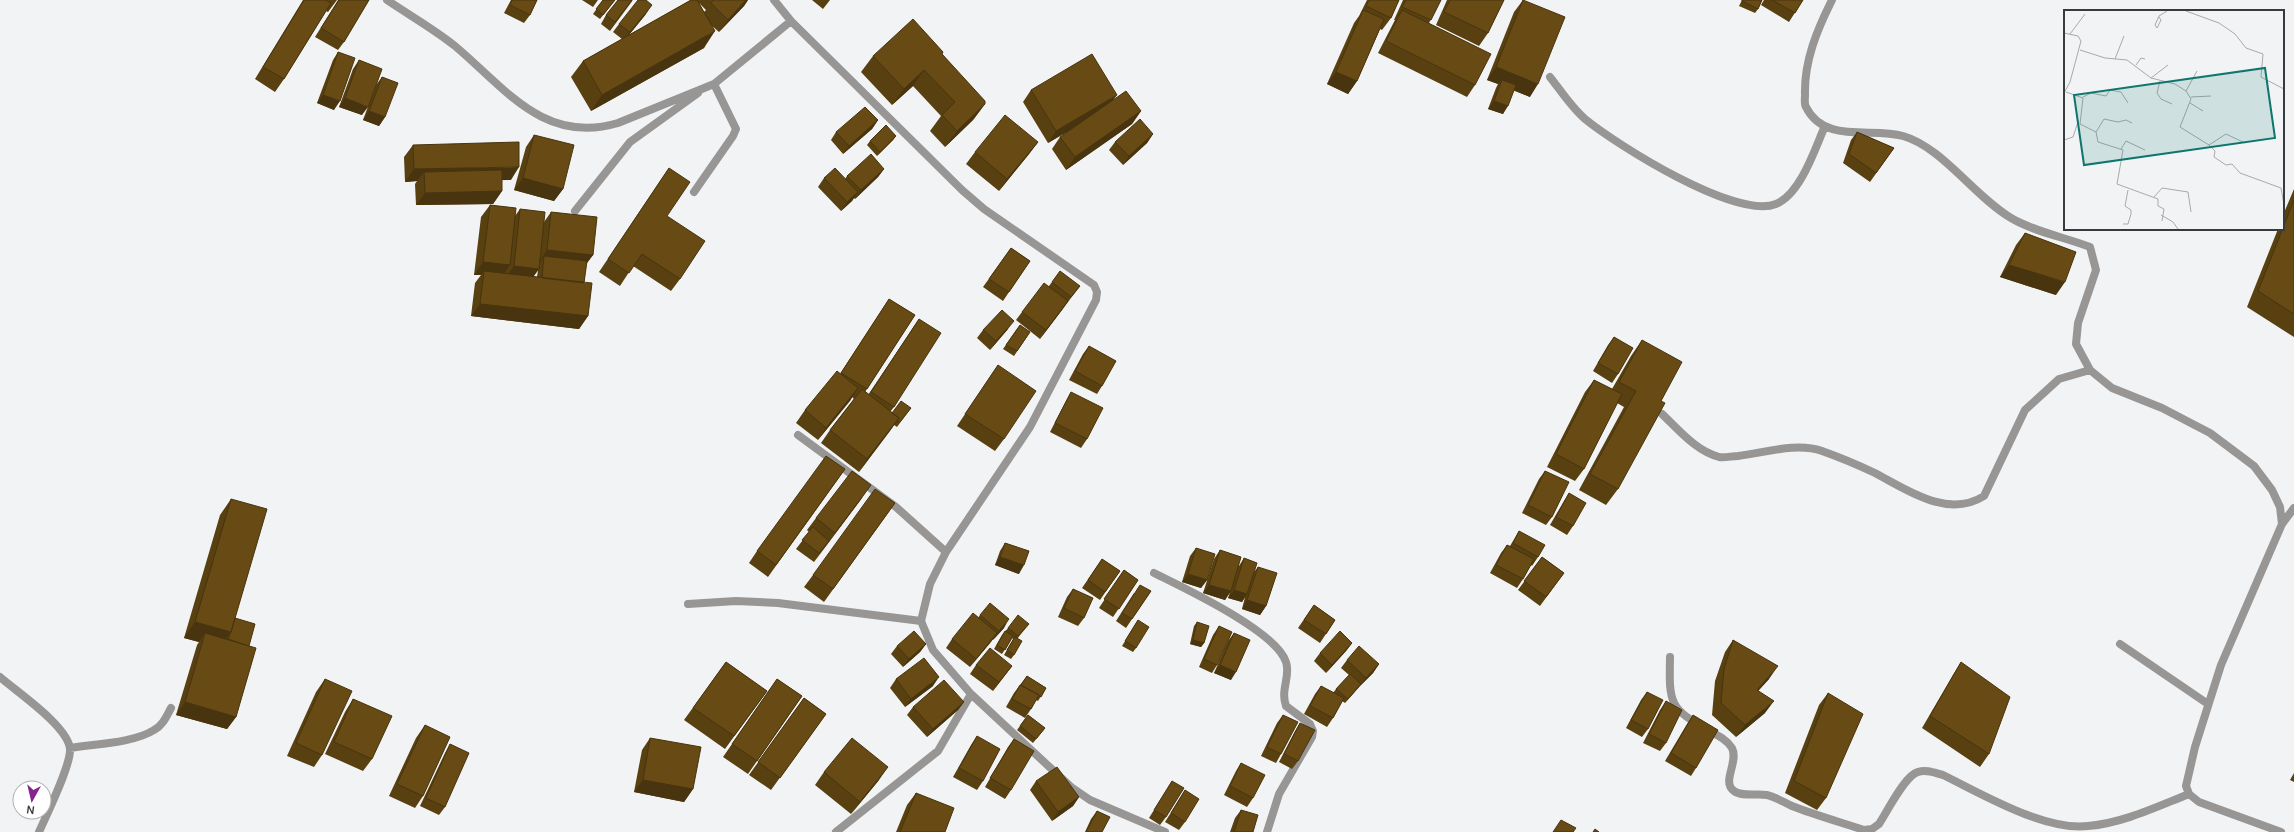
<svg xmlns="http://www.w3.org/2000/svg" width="2294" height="832" viewBox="0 0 2294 832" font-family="Manrope,sans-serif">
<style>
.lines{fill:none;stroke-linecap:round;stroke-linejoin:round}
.minor{stroke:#979695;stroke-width:8}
.wall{fill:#594011;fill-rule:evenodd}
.shaded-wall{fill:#48340e}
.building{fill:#674a14;stroke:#48340e}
.inset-road{fill:none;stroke:#a7a9ab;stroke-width:1}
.view{fill:#0f766e;fill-opacity:0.15;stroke:#0f766e;stroke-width:2}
.inset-edge{fill:none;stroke:#393a3b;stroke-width:2}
</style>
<rect width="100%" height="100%" fill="#f1f3f5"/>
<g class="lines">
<path class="minor" d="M387,0C409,15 434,29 455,46C505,88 544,145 618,123L714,84L791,21
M774,0L791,21L962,190L984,209L1094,285L1097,292L1096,300L1030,427L946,552L930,584L921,621L933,650L971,694L1071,787L1090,800L1165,832
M1832,0C1817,30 1804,61 1805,95C1805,99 1804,104 1806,107C1824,144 1872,127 1903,136C1942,147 1974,196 2011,218C2035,232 2064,237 2090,247L2096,270L2078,323L2076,344L2090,370L2112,388L2162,408L2210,433L2254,466L2272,490L2280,507L2282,524L2221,665L2195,747L2186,786L2189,794L2199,802L2281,832
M1550,77C1561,91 1572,108 1585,119C1617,145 1736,220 1776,204C1801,194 1815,148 1825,126
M694,192L733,136L736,129L714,84
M575,211L630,142L698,93
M1662,414C1679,430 1696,451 1719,457C1725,458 1732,456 1738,456C1764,453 1796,442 1822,451C1839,457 1858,465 1875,473C1907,490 1948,519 1984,496L2025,410L2059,379L2090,370
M798,435L896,507L946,552
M2282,524L2294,508
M1154,573C1184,588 1276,631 1286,662C1291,676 1280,690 1286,706L1310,724L1313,731L1312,737L1279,794L1267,832
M688,604L736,601L778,603L921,621
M2120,644L2208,704
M1670,657C1669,705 1669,708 1711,732C1719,736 1727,740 1732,748C1739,762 1721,782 1734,791C1742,797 1757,793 1767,795C1776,797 1783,802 1792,806C1815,815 1840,822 1864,830L1872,829L1879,824C1887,812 1905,775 1918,772C1926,769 1935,773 1943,775C1982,794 2044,831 2088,826C2123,823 2156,807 2189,794
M0,677C17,692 68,726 70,749C71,765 47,814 39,832
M70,748C94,744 134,743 154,730C163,725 166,717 171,708
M836,832L938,751L971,694"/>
</g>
<path class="wall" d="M303,0H337L328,12L326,11L284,79L275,92L255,79Z
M338,0H369L344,42L338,50L315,37Z
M511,0H537L530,15L524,23L504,13Z
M582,0H598L593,7Z
M603,0H615L600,19L593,14Z
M633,0L610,31L601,24L606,15Z
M691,0H748L744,6L719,32L711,25L704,48L591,111L571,77L583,61L622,39L613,32L619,24L646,14L629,35ZM699,3L706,10L704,12Z
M812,0H830L823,9Z
M1367,0H1399L1391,18L1382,30L1380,29L1357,81L1348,94L1327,84L1354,23L1359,16Z
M1403,0H1441L1429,23L1475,85L1467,97L1378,53L1395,20H1394Z
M1447,0H1504L1488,33L1479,46L1436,25Z
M1523,0L1530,97L1514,90L1503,114L1488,109L1496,88L1498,84L1487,80L1514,12Z
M1742,0H1762L1758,9L1755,13L1739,6Z
M1764,0H1803L1789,22L1761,5Z
M338,52L334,110L317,103L333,60Z
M943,52L942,54L985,104L973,120L945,147L930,131L941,116L913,86L892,105L861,72L873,56Z
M359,60L362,115L339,107L353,69Z
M382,77L385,117L379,126L363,120L376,85Z
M1031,90L1113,100L1141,111L1132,124L1066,170L1052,149L1060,137L1067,132L1048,143L1023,102Z
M878,120L872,129L843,154L831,140L836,132Z
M1857,132L1894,148L1870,182L1843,163L1851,140Z
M1153,134L1147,143L1123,165L1109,150L1115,142Z
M534,135L563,189L554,201L514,190L526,147Z
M896,136L893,140L877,156L867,145L870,141Z
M1038,142L1029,154L999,191L966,164L975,152Z
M413,145L511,180H502V191L493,204L416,205L415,184L417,181L405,182L404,157Z
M669,168L667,216L680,279L671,291L633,266L620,286L599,272Z
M884,169L878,177L855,199L854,198L852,201L841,211L818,187L824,178L845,179L847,176Z
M2294,189V337L2247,307L2278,229H2283V215Z
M490,205L515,216L520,209L544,222L551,212L593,255L586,264L584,283L588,316L579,329L471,316L475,283L481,275H474L481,217ZM538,270L537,277H533Z
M2025,233L2056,295L2000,277L2016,245Z
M1011,248L1030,261L1003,301L983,287Z
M1052,282L1080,286L1062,310L1040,339L1016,320L1022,312L1049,286Z
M889,299L915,315L865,392L868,395L919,319L894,407L890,412L892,413L911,408L897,427L894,425L859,472L821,443L830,430L854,399L852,397L818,440L796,423L805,410L840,374Z
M1020,325L1030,332L1014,356L1003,349Z
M1008,329L990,350L977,338L983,330Z
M1614,337L1618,374L1612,383L1593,371L1608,345Z
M1642,340L1661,401L1618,489L1606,505L1579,490L1624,407L1617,403L1584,469L1575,481L1547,467L1585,392L1594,380L1612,389L1631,356Z
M1089,346L1102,386L1097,394L1069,380L1083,354Z
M998,365L1004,439L995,451L957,426Z
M1071,392L1087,439L1081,448L1050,432L1066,401Z
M845,469L768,577L749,563L757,551Z
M1545,471L1552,517L1546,525L1522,513L1539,479Z
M1569,493L1573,526L1567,535L1550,525L1564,501Z
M862,498L814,562L796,549L809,532L807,530L816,518Z
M231,499L235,618L249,646L236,717L227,729L176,715L197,645L199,642L184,638L220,515Z
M895,503L824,602L804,587L813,575Z
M1519,531L1538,557L1532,566L1531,565L1523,579L1517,588L1490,573L1501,553L1507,545L1510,546Z
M1005,543L1019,574L995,565L1000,551Z
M1196,548L1207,580L1201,588L1182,582L1190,556Z
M1220,550L1239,566L1244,558L1254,572L1258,567L1266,606L1260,615L1242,609L1245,597L1242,602L1228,598L1230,592L1225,600L1203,593L1214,559Z
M1542,557L1564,573L1540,606L1518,590Z
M1102,559L1120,571L1100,600L1082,588Z
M1124,570L1138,580L1113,617L1099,608Z
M1073,589L1084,618L1078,626L1058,617L1067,597Z
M1151,591L1126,628L1116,621L1134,593Z
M1314,605L1335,620L1320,643L1298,628Z
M980,615L1004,628L993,640V639L970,667L946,648L952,639L978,618Z
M1138,620L1136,648L1133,652L1122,646Z
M1197,622L1204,643L1201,647L1190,644L1194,626Z
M1029,624L1017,639L1014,655L1011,659L1004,655L1013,639L1012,638L1002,654L994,649L1002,635L1008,628Z
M1219,626L1217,665L1212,673L1199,667L1213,635Z
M1234,633L1231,680L1214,673L1228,641Z
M1733,640L1769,679L1758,691L1765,713L1736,737L1712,715L1715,681L1725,652Z
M1352,643L1346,651L1326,673L1314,661L1320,653Z
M926,644L920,652L903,667L891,654L897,646Z
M1347,660L1379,664L1373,673L1360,686L1345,703L1342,701L1333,718L1327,727L1304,714L1315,694L1321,686L1333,693L1336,689L1349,675L1341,668Z
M726,662L767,691L725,749L684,720Z
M1961,662L1989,754L1980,767L1922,728L1953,675Z
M976,665L1012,666L993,691L970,674Z
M1027,676L1046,688L1038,701L1036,700L1031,709L1025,718L1006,707L1014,693L1020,685Z
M325,679L322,755L314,767L287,756L316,692Z
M777,679L802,696L748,774L723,757Z
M896,679L933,686L905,707L890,688Z
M1647,692L1648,729L1642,737L1626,728L1641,700Z
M1828,693L1826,798L1817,810L1785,793L1819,705Z
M804,698L826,714L771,790L749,775Z
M353,699L372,759L363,771L325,754L345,712Z
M1666,701V743L1660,751L1643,743L1660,710Z
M964,702L958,710L927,737L907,715L913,707Z
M1028,715L1045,728L1033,743L1017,730Z
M1283,715L1281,754L1276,763L1261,756L1277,723Z
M1693,715L1696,768L1691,776L1665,761L1687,724Z
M1300,723L1298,761L1292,769L1279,762L1295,731Z
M425,725L423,796L415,808L389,796L416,738Z
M977,736L983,781L977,790L953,777L971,745Z
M650,738L693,789L684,802L634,792L642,750Z
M1014,739L1011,790L1005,799L985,787L1008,747Z
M450,744L445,807L439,815L420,806L445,753Z
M1241,763L1253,798L1247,807L1224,795L1236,771Z
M824,772L879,780L851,814L815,785Z
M2294,773V782L2290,780Z
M1036,781L1079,797L1073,806L1052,821L1030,790Z
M1172,781L1166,817L1160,825L1149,818Z
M1185,790V822L1179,830L1165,822Z
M916,793L945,832H896L907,805Z
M1241,810L1253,832H1230L1235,818Z
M1097,811L1102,832H1085L1091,819Z"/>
<path class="shaded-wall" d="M746,0H748L744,6L719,32L728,20Z
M652,5L646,14L624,41L630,32Z
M715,31L704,48L591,111L602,95Z
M1496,67L1538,84L1530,97L1500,85L1502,80L1498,84L1487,80Z
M924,70L913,86L892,105L904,89Z
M1336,72L1357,81L1348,94L1327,84Z
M323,95L340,101L334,110L317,103Z
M1117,95L1108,107L1048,143L1056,131Z
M345,98L368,107L362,115L339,107Z
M1494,101L1508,106L1503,114L1488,109Z
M985,104L973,120L945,147L957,131Z
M369,111L385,117L379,126L363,120Z
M1141,111L1132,124L1066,170L1075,157Z
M878,120L872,129L843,154L849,146Z
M1153,134L1147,143L1123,165L1129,156Z
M896,136L893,140L877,156L880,152Z
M1038,142L1029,154L999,191L1007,179Z
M519,167L511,180L424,181V172L417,181L405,182L414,169Z
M884,169L878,177L855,199L861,190Z
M523,178L563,189L554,201L514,190Z
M502,191L493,204L416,205L425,193Z
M858,192L852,201L841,211L847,202Z
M547,250L593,255L584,267L544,256L540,262H539Z
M483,262L510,265L501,278L484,271L481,275H474Z
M2009,265L2065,282L2056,295L2000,277Z
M514,266L539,269L530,281L505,278Z
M1068,301L1062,310L1040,339L1046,330Z
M480,304L588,316L579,329L471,316Z
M1014,321L1008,329L990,350L996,341Z
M858,388L850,401L818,440L826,428Z
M899,418L890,431L859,472L867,459Z
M871,485L862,498L814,562L835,533Z
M1000,557L1024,565L1019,574L995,565Z
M1188,574L1207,580L1201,588L1182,582Z
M1209,585L1231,591L1225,600L1203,593Z
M1234,590L1247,594L1242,602L1228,598Z
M1247,600L1266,606L1260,615L1242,609Z
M1009,619L1004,628L993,640L999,631Z
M195,622L231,632L220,648L205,633L199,642L184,638Z
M997,633L991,642L970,667L976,659Z
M1193,640L1204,643L1201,647L1190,644Z
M1352,643L1346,651L1326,673L1332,665Z
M926,644L920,652L903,667L909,659Z
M1379,664L1373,673L1360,686L1366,678Z
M1220,665L1236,672L1231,680L1214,673Z
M1012,666L1006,674L993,691L999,682Z
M1778,666L1769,679L1748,702L1757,690Z
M939,677L933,686L905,707L911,699Z
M1361,684L1358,688L1345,703L1348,699Z
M1774,701L1765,713L1736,737L1745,725Z
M185,702L236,717L227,729L176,715Z
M964,702L958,710L927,737L933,729Z
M888,767L879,780L851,814L860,802Z
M643,780L693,789L684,802L634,792Z
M1079,797L1073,806L1052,821L1058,812Z"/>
<path class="building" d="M304,0H325L331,3L284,79L263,67Z
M339,0H369L344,42L321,28Z
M512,0H537L530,15L510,5Z
M603,0H615L603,15L596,9Z
M618,0H632L615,22L606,15Z
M638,0H646L652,5L630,32L619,24Z
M691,0H697L715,31L602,95L583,61Z
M714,0H746L728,20L711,3Z
M1369,0H1399L1391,18L1366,6Z
M1406,0H1441L1431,20L1402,7Z
M1450,0H1504L1488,33L1444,12Z
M1523,0L1565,17L1538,84L1496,67Z
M1742,0H1762L1758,9L1742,1Z
M1772,0H1803L1795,13Z
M1363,10L1384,19L1357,81L1336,72Z
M1402,10L1491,54L1475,85L1386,41Z
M913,19L943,52L942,54L985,101V104L957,131L942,115L955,102L924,70L904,89L873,56Z
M338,52L355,58L340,101L323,95Z
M1092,54L1117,95L1056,131L1031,90Z
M359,60L382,69L368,107L345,98Z
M382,77L398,83L385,117L369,111Z
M1502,80L1516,85L1508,106L1494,101Z
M1126,91L1141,111L1075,157L1060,137Z
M865,107L878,120L849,146L836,132Z
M1005,115L1038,142L1007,179L975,152Z
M1140,119L1153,134L1129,156L1115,142Z
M886,125L896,136L880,152L870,141Z
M1857,132L1894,148L1876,173L1849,154Z
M534,135L574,145L563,189L523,178Z
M519,142V167L414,169L413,145Z
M871,154L884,169L861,190L847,176Z
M669,168L690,182L667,216L705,241L680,279L642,254L629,273L608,259Z
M835,168L858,192L847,202L824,178Z
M502,170V191L425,193L424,172Z
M2294,200V314L2258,291Z
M490,205L516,208L510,265L483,262Z
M520,209L545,212L539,269L514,266Z
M551,212L597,217L593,255L547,250Z
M2025,233L2076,252L2065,282L2009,265Z
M1011,248L1030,261L1009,292L989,279Z
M544,256L587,261L584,283L542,278Z
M484,271L592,283L588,316L480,304Z
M1060,271L1080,286L1071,297L1052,282Z
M1044,283L1068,301L1046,330L1022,312Z
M889,299L915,315L867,389L841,373Z
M1002,310L1014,321L996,341L983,330Z
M919,319L941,333L894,407L871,392Z
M1020,325L1030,332L1017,351L1006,345Z
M1614,337L1633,348L1618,374L1598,363Z
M1642,340L1682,362L1661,401L1665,403L1618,489L1590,474L1636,391L1619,382Z
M1089,346L1116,361L1102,386L1075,371Z
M998,365L1036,391L1004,439L965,414Z
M837,371L858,388L826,428L805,410Z
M1594,380L1622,394L1584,469L1556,454Z
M862,389L899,418L867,459L830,430Z
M1071,392L1103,408L1087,439L1055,423Z
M901,401L911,408L900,422L897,421L899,418L892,413Z
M826,456L845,469L776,565L757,551Z
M852,471L871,485L835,533L816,518Z
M1545,471L1569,482L1552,517L1528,505Z
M875,489L895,503L833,589L813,575Z
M1569,493L1586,503L1573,526L1556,517Z
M231,499L267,509L231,632L195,622Z
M813,527L829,541L819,553L802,540Z
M1519,531L1545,545L1538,557L1513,543Z
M1005,543L1029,551L1024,565L1000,557Z
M1507,545L1534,559L1523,579L1496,565Z
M1196,548L1215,554L1207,580L1188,574Z
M1220,550L1241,557L1231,591L1209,585Z
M1542,557L1564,573L1546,597L1524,581Z
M1244,558L1257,563L1247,594L1234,590Z
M1102,559L1120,571L1105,592L1088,580Z
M1258,567L1277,573L1266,606L1247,600Z
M1124,570L1138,580L1119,609L1104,599Z
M1140,585L1151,591L1132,619L1122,613Z
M1073,589L1093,598L1084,618L1064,608Z
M990,603L1009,619L999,631L980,615Z
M1314,605L1335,620L1326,634L1304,620Z
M973,613L997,633L976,659L952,639Z
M1018,615L1029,624L1018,636L1008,628Z
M235,618L255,624L249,646L228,639L230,634L231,632Z
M1138,620L1149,627L1136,648L1125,641Z
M1197,622L1209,626L1204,643L1193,640Z
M1219,626L1232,632L1217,665L1204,659Z
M914,631L926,644L909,659L897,646Z
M1005,631L1013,636L1005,650L997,645Z
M1340,631L1352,643L1332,665L1320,653Z
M205,633L256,648L236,717L185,702Z
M1234,633L1250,640L1236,672L1220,665Z
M1015,637L1022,641L1014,655L1007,650Z
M1733,640L1778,666L1757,690L1774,701L1745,725L1721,703L1724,669Z
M1359,646L1379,664L1366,678L1347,660Z
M990,648L1012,666L999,682L976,665Z
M924,658L939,677L911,699L896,679Z
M726,662L767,691L734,736L693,708Z
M1961,662L2010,697L1989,754L1930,716Z
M1350,674L1361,684L1348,699L1336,689Z
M1027,676L1046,688L1041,697L1039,696V695L1021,685Z
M325,679L352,691L322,755L296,743Z
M777,679L802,696L757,761L732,744Z
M944,680L964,702L933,729L913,707Z
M1020,685L1039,695L1031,709L1012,699Z
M1321,686L1344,698L1333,718L1310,706Z
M1647,692L1663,700L1648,729L1631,720Z
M1828,693L1863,714L1826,798L1794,781Z
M804,698L826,714L780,778L758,762Z
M353,699L392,716L372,759L334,742Z
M1666,701L1682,710L1666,743L1649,734Z
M1028,715L1045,728L1036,739L1020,726Z
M1283,715L1298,722L1281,754L1267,747Z
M1693,715L1718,730L1696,768L1671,753Z
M1300,723L1315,730L1298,761L1284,754Z
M425,725L450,737L423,796L397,784Z
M977,736L1000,749L983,781L959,768Z
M650,738L701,747L693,789L643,780Z
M852,738L888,767L860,802L824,772Z
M1014,739L1034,751L1011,790L990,778Z
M450,744L469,753L445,807L426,798Z
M1241,763L1265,775L1253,798L1230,786Z
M1057,767L1079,797L1058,812L1036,781Z
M1172,781L1184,788L1166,817L1154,810Z
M1185,790L1199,799L1185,822L1171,813Z
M916,793L954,808L945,832H900Z
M1241,810L1258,815L1253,832H1234Z
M1097,811L1110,817L1102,832H1086Z
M1561,820L1576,828L1573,832H1553Z
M1595,829L1599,832H1593Z"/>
<g transform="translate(2064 10)">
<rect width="220" height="220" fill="#f1f3f5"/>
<path class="inset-road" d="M122,1L155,13L171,24L182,38L199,44L197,67L220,79M95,7L97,10L93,18L91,15L95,6L103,1M0,23L14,26L17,31L6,72L0,83M6,24L21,4M16,40L41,48L63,50L87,68L111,74L122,81L127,89L116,117L145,135L151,141L150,147L162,155L168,154L176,163L217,178L220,195M51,49L60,26M72,55L77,48L81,49M87,68L104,55M96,71L93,83L97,89L108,94M122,81L133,61M2,82L19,88L16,114L32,122L34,132L59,140L53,174L94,189V196L100,199L98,211M19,87L27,83L42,86L46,80L57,82L64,93M127,87L147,86M126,93L139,101M32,122L40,109L54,112L62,110L68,113M0,130L9,127L14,112M145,135L162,124L181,133M57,139L62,131L81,140M90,187L98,178L124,182L127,202M97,205L109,212L114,219M59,214H64L67,204V200L61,196L64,180"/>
<path class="view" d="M201,58L211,128L20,155L10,85Z"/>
<rect width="220" height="220" class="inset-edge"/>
</g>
<g transform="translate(32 800) rotate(188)"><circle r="19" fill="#ffffff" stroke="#b0b0b1"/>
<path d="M0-3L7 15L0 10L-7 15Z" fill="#86258f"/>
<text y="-6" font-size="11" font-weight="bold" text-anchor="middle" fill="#393a3b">N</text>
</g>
</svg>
